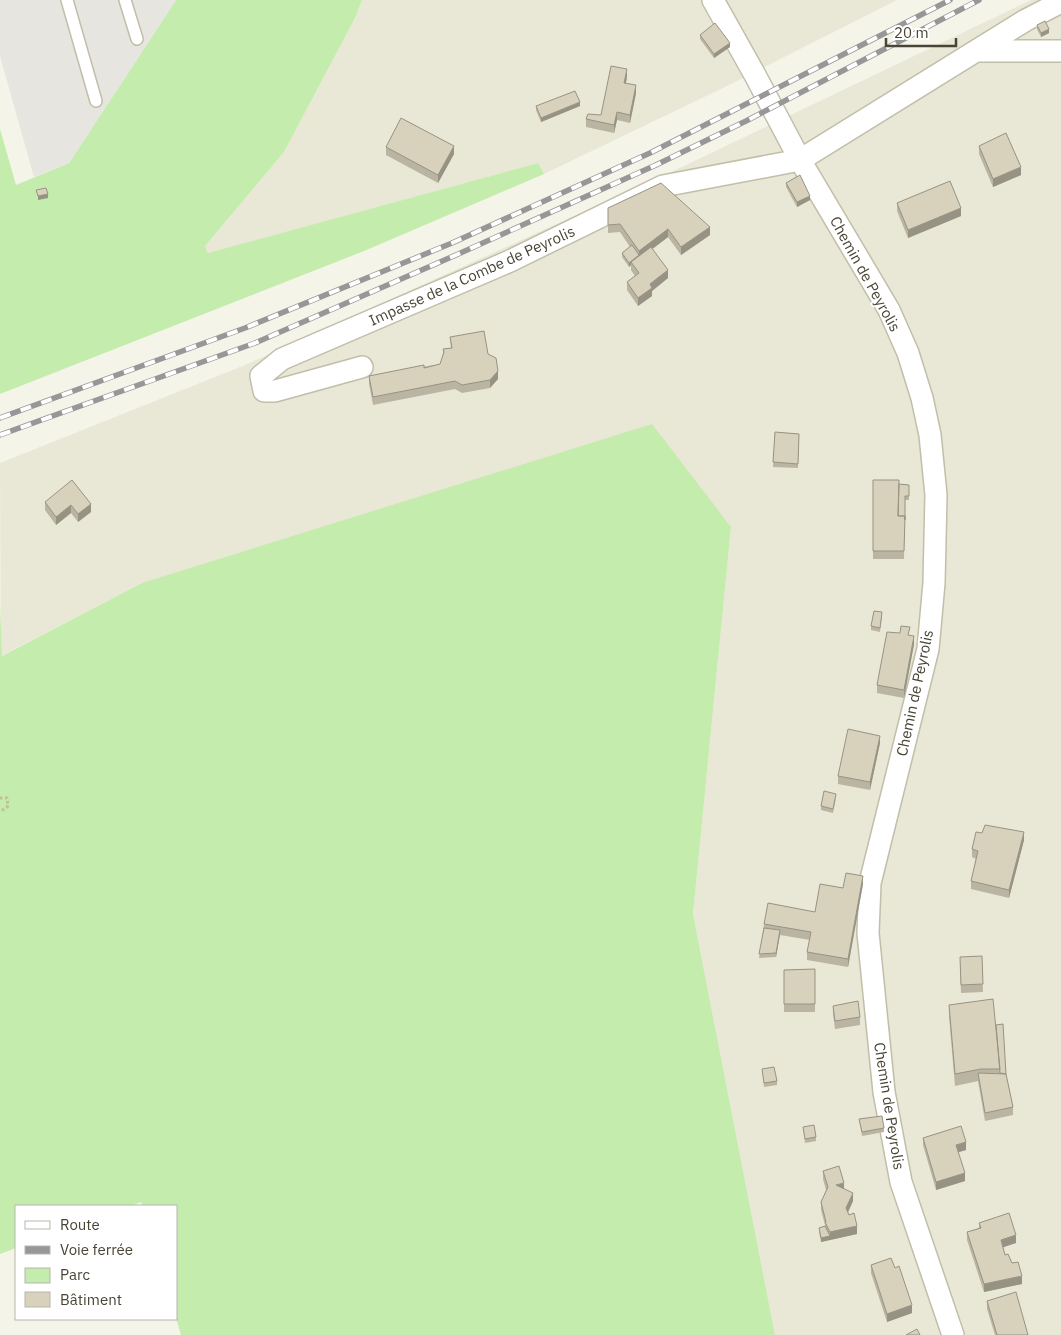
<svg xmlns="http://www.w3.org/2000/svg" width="1061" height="1335" viewBox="0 0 1061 1335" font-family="'IBM Plex Sans',sans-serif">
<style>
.residential{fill:#e9e7d5}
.green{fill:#c4ecad}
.parking{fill:#e6e5e0}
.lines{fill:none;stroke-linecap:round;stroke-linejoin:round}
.lane-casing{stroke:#c1bea9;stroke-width:14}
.street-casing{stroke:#c1bea9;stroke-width:24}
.path{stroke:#c4bd99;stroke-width:3;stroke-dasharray:2.5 2.5;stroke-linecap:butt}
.lane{stroke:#fff;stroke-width:11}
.street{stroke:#fff;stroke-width:21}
.rail-casing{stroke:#979797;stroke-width:5.5}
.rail{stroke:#fff;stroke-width:4;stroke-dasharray:11;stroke-linecap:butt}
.wall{fill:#bab5a2}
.shaded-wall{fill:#979384}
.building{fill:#d8d2bc;stroke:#979384}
.labels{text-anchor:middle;stroke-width:4;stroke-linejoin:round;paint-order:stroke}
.street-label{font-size:15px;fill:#494536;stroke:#fff}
</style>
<rect width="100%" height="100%" fill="#f5f4e8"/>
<path class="residential" d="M362,0H897L729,85L544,174L538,163L209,253L205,246L284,152L355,18Z
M1031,0H1061V1335H775L693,914L731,527L142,583L1,656L0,463L245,365L663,176Z"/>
<path class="green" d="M176,0H362L355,18L284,152L205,246L208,253L538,163L544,174L364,251L0,394V129L16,185L69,163Z
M652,424L731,527L693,914L775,1335H181L176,1318V1206H143L141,1202L131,1206H16V1248L0,1254V605L2,656L142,583Z"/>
<path class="parking" d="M0,0H176L69,163L34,177L0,56Z"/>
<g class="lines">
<g class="lane-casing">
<path id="lane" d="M67,0L96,101
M125,0L137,39"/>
</g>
<g class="street-casing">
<path id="street" d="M713,0L755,75L800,160L889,310L908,353L922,398L930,435L936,495L934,583L928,649L870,883L868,933L884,1092L901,1182L953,1335
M978,51H1061
M362,367L275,391H264L261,376L282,359L510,261L663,186L800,160L1026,20L1061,2"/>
</g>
<path class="path" d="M0,798H7L8,806L0,812"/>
<use href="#lane" class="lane"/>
<use href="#street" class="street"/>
<g class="rail-casing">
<path id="rail" d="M0,418L245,328L452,243L650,153L950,0
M0,435L255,343L456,255L656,165L746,121L979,0"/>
</g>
<use href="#rail" class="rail"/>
</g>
<path class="wall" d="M1037,25L1049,33L1041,37L1037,29Z
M700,35L730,47L714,58L700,39Z
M627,77L626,83L636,93L630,123L617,120L614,133L586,127V119L601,115Z
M536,106H580L541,122L536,110Z
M979,146L1021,175L993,187L979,154Z
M386,147L454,154L438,183L386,155Z
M786,183L810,200L797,207L786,187Z
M897,203L961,216L908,238L897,211Z
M608,208L710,235L681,255L668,237L652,249L668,278L652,291V296L638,306L627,290V282L635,276L631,270V265L629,267L622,257V253L630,247L620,232L608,233Z
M450,337L488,354L498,379L490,388L462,393L455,389L373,405L369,384V376L440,364L443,354V349L451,348Z
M775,432L799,434L798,468L773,467Z
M873,480L899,484L909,485V500H905L904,559H873Z
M45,502L91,504V512L78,522L71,513L56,525L45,510Z
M882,616L880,632L871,630V626Z
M910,635L914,644L904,698L877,693V685Z
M880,743L870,790L838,784V776Z
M836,798L833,813L821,810V806Z
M982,833L1024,840L1009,898L971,889V881L976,859L972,857V849Z
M863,884L848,967L807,960V952L810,940L780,935L776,957L759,958L764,924L815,912L843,888Z
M982,956L983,992L961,993L960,965Z
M815,969V1012H784V970Z
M949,1005L996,1025L1013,1107V1115L985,1121L978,1081L955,1086L949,1016Z
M833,1006L860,1017V1025L835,1029L833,1014Z
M762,1069L777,1081V1085L764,1087Z
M859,1119L884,1128V1132L862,1136Z
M803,1127L816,1137V1141L805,1143Z
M923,1138L966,1150L958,1152L965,1181L936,1190L923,1145Z
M823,1171L844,1189L853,1201L848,1213L857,1234L821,1242L819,1232V1228L825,1226V1225L821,1210V1202L826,1190L823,1179Z
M979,1223L1016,1243L1003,1247L1005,1255L1012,1263L1022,1284L984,1292L967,1240V1232L979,1228Z
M871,1265L895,1268L912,1313L887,1322L871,1273Z
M987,1301L1028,1335H995L987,1309Z"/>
<path class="shaded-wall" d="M1049,29V33L1041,37V33Z
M730,43V47L714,58V54Z
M627,69V77L624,91V83Z
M636,85V93L630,123V115Z
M580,102V106L541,122V118Z
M617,112V120L614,133V125Z
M454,146V154L438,183V175Z
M1021,167V175L993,187V179Z
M48,194V198L38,200V196Z
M810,196V200L797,207V202Z
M961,208V216L908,238V230Z
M710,227V235L681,255V247Z
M668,229V237L633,264L631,262V265L629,267V263L639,255V251Z
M668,270V278L652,291V296L638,306V298L650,284Z
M498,371V379L490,388V380Z
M91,504V512L78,522V514Z
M71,505V513L56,525V517Z
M914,636V644L904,698V690Z
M880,736V743L870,790V782Z
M1024,832V840L1009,898V890Z
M863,876V884L848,967V959Z
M780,930V934L776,957V953Z
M966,1142V1150L956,1153V1145Z
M965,1173V1181L936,1190V1182Z
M844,1183V1191L836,1185Z
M853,1193V1201L846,1216V1208Z
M857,1226V1234L821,1242V1238L830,1236V1232Z
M1016,1235V1243L1001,1248V1240Z
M1022,1276V1284L984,1292V1284Z
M912,1305V1313L887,1322V1314Z"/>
<path class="building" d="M1045,21L1049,29L1041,33L1037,25Z
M715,23L730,43L714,54L700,35Z
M611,66L627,69L624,83L636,85L630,115L617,112L614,125L586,119L588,114L601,115Z
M575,91L580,102L541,118L536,106Z
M401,118L454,146L438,175L386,147Z
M1006,133L1021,167L993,179L979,146Z
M800,175L810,196L797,202L786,183Z
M950,181L961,208L908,230L897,203Z
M661,183L710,227L681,247L668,229L639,251L620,224L608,225V208Z
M46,188L48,194L38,196L36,190Z
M632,245L639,255L629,263L622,253Z
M651,247L668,270L650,284L652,288L638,298L627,282L639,273L631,262Z
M484,331L488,354L496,358L498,371L490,380L462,385L455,381L373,397L369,376L424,365V368L440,364L444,352L443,349L452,348L450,337Z
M775,432L799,434L798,464L773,462Z
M72,480L91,504L78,514L71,505L56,517L45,502Z
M873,480H899L898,516H905L904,551H873Z
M899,484L909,485V496H905V520V516H898Z
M874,611L882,612L880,628L871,626Z
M901,626L910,627L908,635L914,636L904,690L877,685L887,632L900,633Z
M848,729L880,736L870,782L838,776Z
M824,791L836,794L833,809L821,806Z
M985,825L1024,832L1009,890L971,881L978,851L972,849L976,832L982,833Z
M846,873L863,876L848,959L807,952L811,932L764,924L768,903L815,912L820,884L843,888Z
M764,928L780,930L776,953L759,954Z
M982,956L983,984L961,985L960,957Z
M815,969V1004H784V970Z
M993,999L1000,1069H981L955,1074L949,1005Z
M858,1001L860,1017L835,1021L833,1006Z
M1003,1024L1006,1074L1000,1073L996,1025Z
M774,1067L777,1081L764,1083L762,1069Z
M978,1073L1006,1074L1013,1107L985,1113Z
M882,1116L884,1128L862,1132L859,1119Z
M814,1125L816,1137L805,1139L803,1127Z
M961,1126L966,1142L956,1145L965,1173L936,1182L923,1138Z
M839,1166L844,1183L836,1185L853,1193L846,1208L849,1215L854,1213L857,1226L830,1232L825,1222H826L821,1202L828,1187L823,1171Z
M1009,1213L1016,1235L1001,1240L1005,1255L1008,1254L1012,1263L1018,1262L1022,1276L984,1284L967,1232L981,1228L979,1223Z
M825,1226L830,1236L821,1238L819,1228Z
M891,1258L895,1268L899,1266L912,1305L887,1314L871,1265Z
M1016,1292L1028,1335H997L987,1301Z
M917,1329L920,1335H906Z"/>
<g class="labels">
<g class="street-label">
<text transform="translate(865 274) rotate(61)" y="5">Chemin de Peyrolis</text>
<text transform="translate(472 276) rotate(-24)" y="5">Impasse de la Combe de Peyrolis</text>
<text transform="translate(915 693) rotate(-78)" y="5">Chemin de Peyrolis</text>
<text transform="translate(889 1106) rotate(81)" y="5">Chemin de Peyrolis</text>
</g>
</g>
<rect x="15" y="1205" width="162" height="115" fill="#ffffff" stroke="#b6b5af"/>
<rect x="25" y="1221" width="25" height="8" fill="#ffffff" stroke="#b6b5af"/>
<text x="60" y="1230" font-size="15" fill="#494536">Route</text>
<rect x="25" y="1246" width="25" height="8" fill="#979797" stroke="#b6b5af"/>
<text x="60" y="1255" font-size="15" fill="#494536">Voie ferrée</text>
<rect x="25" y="1268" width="25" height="15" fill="#c4ecad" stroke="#b6b5af"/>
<text x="60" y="1280" font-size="15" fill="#494536">Parc</text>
<rect x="25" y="1292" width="25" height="15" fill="#d8d2bc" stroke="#b6b5af"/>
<text x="60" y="1305" font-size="15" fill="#494536">Bâtiment</text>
<path d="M886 38v8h70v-8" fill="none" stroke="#494536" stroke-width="2.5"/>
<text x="894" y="38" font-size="15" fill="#494536" stroke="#ffffff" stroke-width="4" paint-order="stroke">20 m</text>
</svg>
